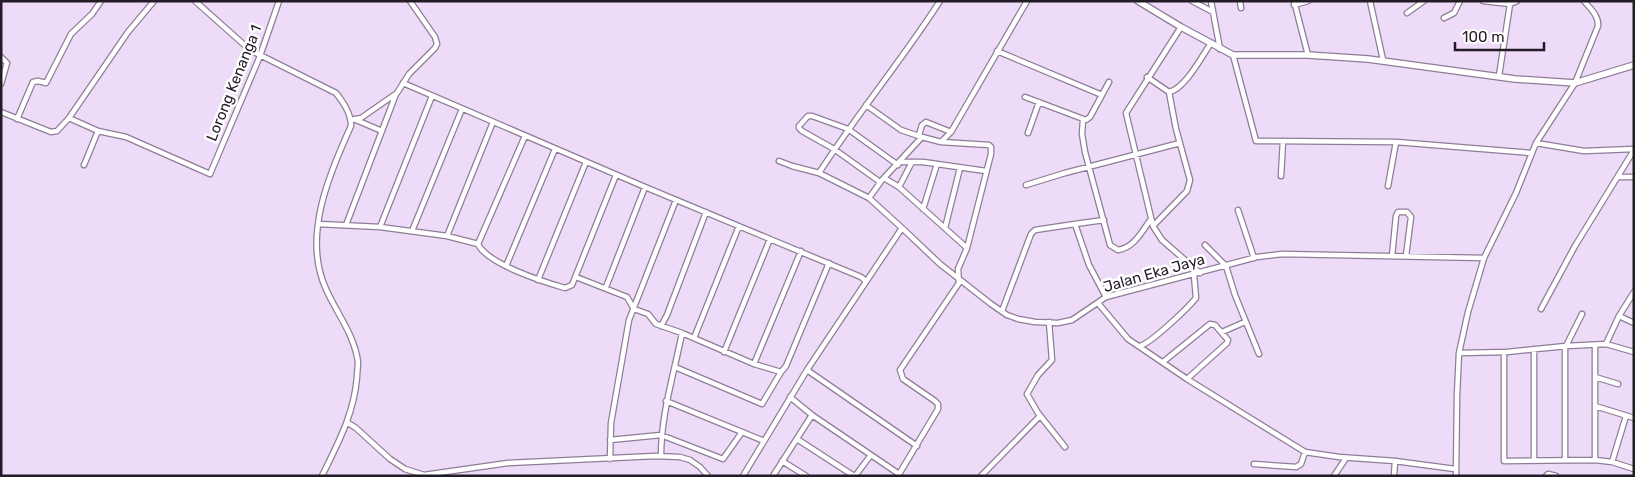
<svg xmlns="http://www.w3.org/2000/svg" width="1635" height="477" viewBox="0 0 1635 477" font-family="Rubik,sans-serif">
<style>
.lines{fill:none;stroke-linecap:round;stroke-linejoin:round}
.minor-casing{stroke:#8f7d97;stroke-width:7}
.tertiary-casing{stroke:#8f7d97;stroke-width:8}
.minor{stroke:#fff;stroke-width:4.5}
.tertiary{stroke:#fff;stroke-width:5.5}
.labels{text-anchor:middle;stroke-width:5;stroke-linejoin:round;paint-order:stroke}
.street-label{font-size:15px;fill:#231c26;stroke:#fff}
</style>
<rect width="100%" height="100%" fill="#eedbf8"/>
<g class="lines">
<g class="minor-casing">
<path id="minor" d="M195,1L250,50L336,93C343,102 351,113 351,126C329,174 302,237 326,289C337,314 354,334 358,362C358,366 357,372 357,377C354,414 338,443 322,476
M1192,1L1213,12
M1211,1L1220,49
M1240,1L1241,8
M1294,1L1308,55
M1370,1L1383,60
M1483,1L1510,4L1517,1
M1294,5L1308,1
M1407,13L1424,1
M1444,18L1454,13L1460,1
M1181,27L1126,113L1153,226L1162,240L1200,273
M997,51L1102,95
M1233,55L1256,141L1396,142L1531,153
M1,57L7,63L1,84
M1499,76L1510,4
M1147,77L1169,92
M403,83L645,187L861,277L866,281
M1025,97L1086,120L1090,117L1109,82
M866,105L901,130L922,137
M1,112L51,132L57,131L69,118L128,32L154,1
M69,118L98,131L126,137L210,174L260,56L279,1
M17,119L33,82L38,81L46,83L71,34L92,14L101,1
M351,120L361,118L397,93L409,74L435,48L437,44L435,37L410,1
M356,120L382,131
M1083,120L1082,134L1085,152L1110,245L1118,250C1134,248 1142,231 1151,219
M1028,133L1039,102
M919,135L922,125L926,122L951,132
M525,136L478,244C487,264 544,282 565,288L572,285L616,175
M1536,143L1584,151L1634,149
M779,161L792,166L819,173L869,198L902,228
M900,162H923L986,171
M84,165L98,131
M819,173C857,114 902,60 940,1
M1281,176L1283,141
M1618,177H1634
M884,178L899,187L967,248
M880,182L834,149L802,131L799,128V126L808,116H812L848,129L898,165
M1026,185L1065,173L1180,143
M1388,186L1396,142
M899,187L912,162
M869,198L882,180L922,137L941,142L951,132L1027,1
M923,209L937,164
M1238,210L1254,258
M318,224L380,227L447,236L493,122
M1075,224L1104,220
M346,225L396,94
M1153,226L1187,191L1190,180L1176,129L1169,92C1185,89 1202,56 1211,43
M380,227L432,96
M945,228L960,168
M412,231L462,109
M447,236L478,244
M1205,245L1226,266L1235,295L1259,354
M1392,256L1396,216L1398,212H1407L1411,217L1406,256
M506,266L555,149
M576,277L627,297L634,309L648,314L656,324L682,333L754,364L781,372L786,366L829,263
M538,280L586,162
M606,287L645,187
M1098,303L1128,339L1187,379L1227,343L1228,340L1215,325L1210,324L1163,362
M1541,309L1575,246L1634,150
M1002,311L1031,234L1035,230L1075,224L1089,265L1106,297
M1619,316L1634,323
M1049,322L1052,360L1038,375L1027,394L1038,413L1065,447
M661,326L667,315L706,212
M1222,332L1245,322
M694,338L739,226
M1606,344L1619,316L1634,292
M1595,345V460
M1140,346C1151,343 1187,309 1196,298L1194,275
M1566,346L1582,314
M724,352L770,239
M1504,352V461L1595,460L1612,462L1634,469
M1459,353L1507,352L1566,346L1606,344L1634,352
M754,364L801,251
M675,367L762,404L781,372
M807,370L917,446
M1595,377L1618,384
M1187,379L1305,452L1339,457L1395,461L1455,469
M790,397L812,415L899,474
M666,401L764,441
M1595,406L1634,418
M348,423L356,428L390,459L405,469L424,475L508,463L655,456L680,457L690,460L700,467L708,476
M797,439L854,476
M610,440L661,435L723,459L742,432
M661,456C661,414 674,374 682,333
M610,459L611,423L629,320L676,200
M1565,460V346
M782,461L806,476
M1534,461V349
M1612,462L1626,416
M1254,464L1296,467L1301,464L1305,452
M743,476L807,370L902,228L940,264L991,304L1007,315L1018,319L1035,322L1058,323L1072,320L1106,297L1257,257L1282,254L1484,258
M773,476L812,415
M855,476L871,455
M898,476L938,409V404L935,401L903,379L900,370L959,283L958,269L967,248L991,154V147L989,145L941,142
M981,476L1040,416
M1334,476L1346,458
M1394,476L1395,461
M1456,476L1457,395L1459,353L1468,312L1484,258L1516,193L1536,143L1575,83L1598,26C1599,16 1590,8 1584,1
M1546,476L1548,474L1556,476"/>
</g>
<g class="tertiary-casing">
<path id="tertiary" d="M1138,1L1181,27L1233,55H1308L1368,59L1515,79L1575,83L1634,65"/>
</g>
<use href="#minor" class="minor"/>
<use href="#tertiary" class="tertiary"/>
</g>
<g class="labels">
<g class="street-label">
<text transform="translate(234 83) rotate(-68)" y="5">Lorong Kenanga 1</text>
<text transform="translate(1154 273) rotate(-16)" y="5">Jalan Eka Jaya</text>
</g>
</g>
<rect width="1635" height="477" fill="none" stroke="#231c26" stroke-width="5"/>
<path d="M1455 42v8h89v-8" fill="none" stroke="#231c26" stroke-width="2.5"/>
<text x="1462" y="42" font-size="15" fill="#231c26" stroke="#ffffff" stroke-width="4" paint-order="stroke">100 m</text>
</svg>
